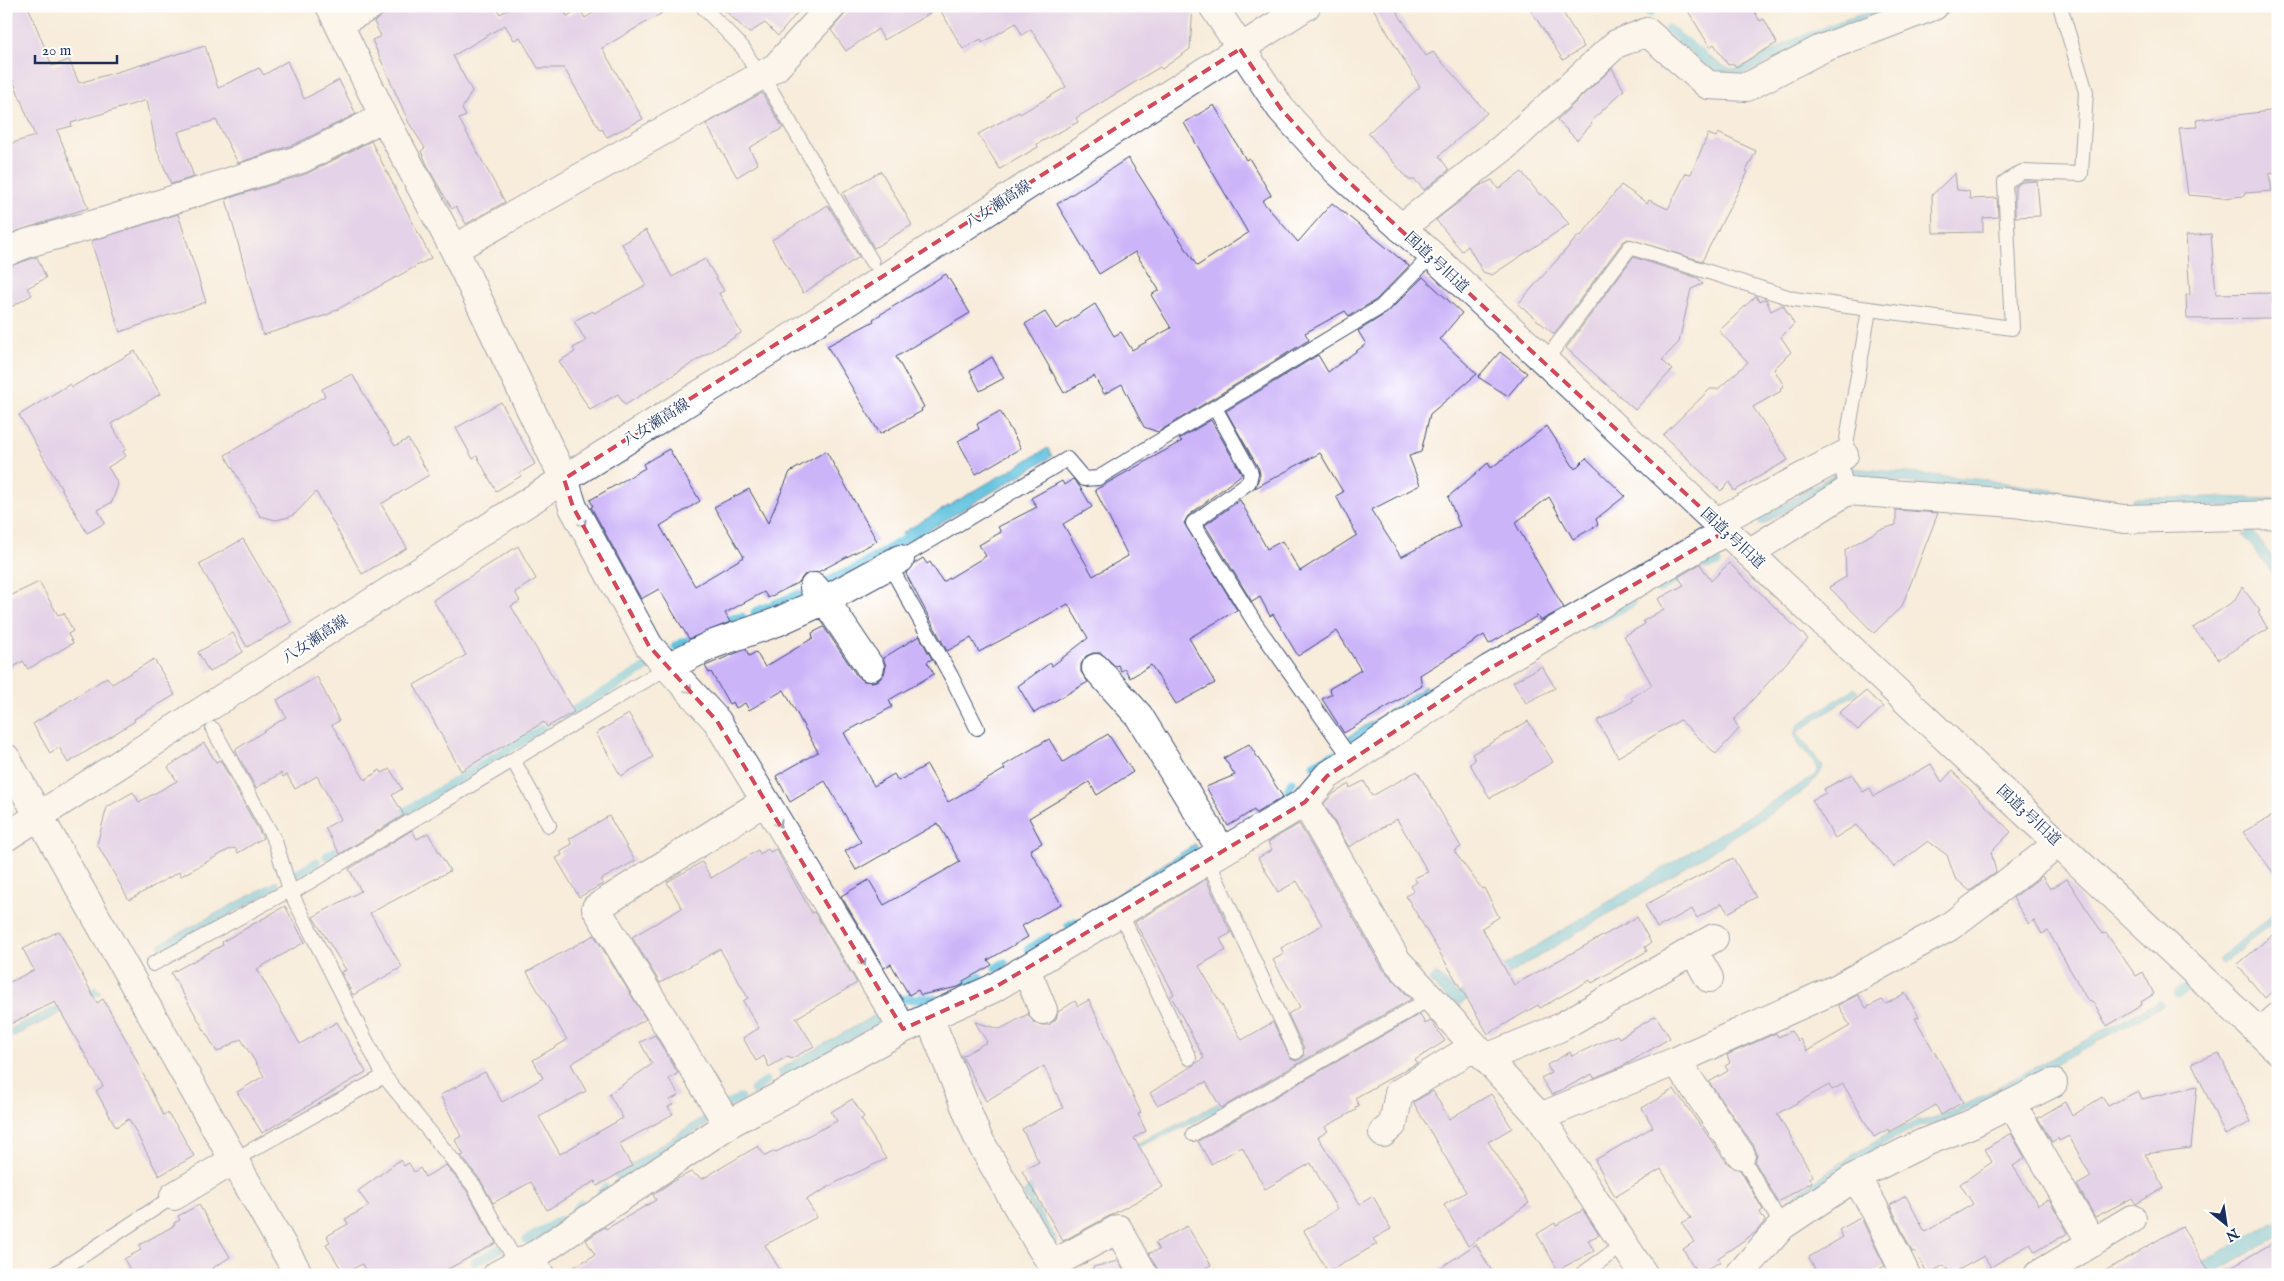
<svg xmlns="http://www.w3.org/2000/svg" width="2284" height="1281" font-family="'IM FELL English','Noto Serif JP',serif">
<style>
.water{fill:#60c2de;stroke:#3e789e}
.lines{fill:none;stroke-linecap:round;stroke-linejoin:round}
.stream{stroke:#60c2de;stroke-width:9}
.building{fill:#ccb4f8}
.service-casing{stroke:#3c4b71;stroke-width:16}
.minor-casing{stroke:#3c4b71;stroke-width:30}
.tertiary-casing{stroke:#3c4b71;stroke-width:30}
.primary-casing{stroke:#3c4b71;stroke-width:30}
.service{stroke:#fff;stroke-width:14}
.minor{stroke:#fff;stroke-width:28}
.tertiary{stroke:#fff;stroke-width:28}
.primary{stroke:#fff;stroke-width:28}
.oneway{stroke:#8d97ae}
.marked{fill:none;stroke:#d1495b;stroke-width:4;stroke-dasharray:10 6;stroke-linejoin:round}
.labels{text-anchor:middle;stroke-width:4;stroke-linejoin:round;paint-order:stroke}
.street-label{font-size:15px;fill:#1b2f5e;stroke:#fff}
</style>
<rect width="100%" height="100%" fill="#fff"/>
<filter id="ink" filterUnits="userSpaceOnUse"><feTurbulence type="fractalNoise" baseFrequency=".02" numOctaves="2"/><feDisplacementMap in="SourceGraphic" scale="10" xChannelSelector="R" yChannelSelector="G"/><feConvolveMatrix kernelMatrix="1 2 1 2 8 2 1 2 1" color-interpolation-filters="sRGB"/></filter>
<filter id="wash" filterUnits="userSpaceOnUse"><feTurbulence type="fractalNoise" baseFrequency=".0096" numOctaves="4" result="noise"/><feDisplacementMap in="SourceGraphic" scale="20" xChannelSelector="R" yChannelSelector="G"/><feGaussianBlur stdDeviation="1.12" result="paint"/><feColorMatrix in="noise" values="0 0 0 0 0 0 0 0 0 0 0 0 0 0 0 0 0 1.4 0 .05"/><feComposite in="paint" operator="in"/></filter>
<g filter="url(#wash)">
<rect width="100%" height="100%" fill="#f8ecdb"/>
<path class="water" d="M1887 6H1896L1829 33 1825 26Z
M1799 36 1804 43C1789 51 1747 77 1732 77 1717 76 1703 62 1691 54L1698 49 1723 66 1734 70 1751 63Z
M1048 448 1052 456 907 543 902 533Z
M1851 468 1987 480 2109 499 2108 503 1852 477 1841 478 1760 526 1757 520 1838 472Z
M2215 497 2278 499V507L2132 506 2133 498Z
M2251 529 2278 565V580L2243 535Z
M1425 686 1429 693 1352 746 1347 738Z
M1855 688 1858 692 1799 731 1798 734 1823 767C1818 789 1752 824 1731 837L1724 844 1460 1004 1450 1001 1429 981 1436 973 1458 994 1817 774 1818 768C1810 753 1784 740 1800 723Z
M1195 844 1199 850 1095 914 1091 911Z
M277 881 280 887 161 952 159 946 168 939Z
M2278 909V917L2222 965 2218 960Z
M96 987 101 993 6 1040V1031Z
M1408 999 1218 1111 1167 1135 1037 1189 1032 1194 1033 1201 1058 1241 1052 1245 1023 1193 1031 1184C1077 1166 1124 1151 1168 1129 1250 1089 1327 1039 1408 999Z
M2161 1000 2164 1005 2028 1080 1953 1117 1937 1123 1919 1126 1885 1143 1792 1205 1788 1200 1854 1154 1893 1131 1917 1121 1933 1119 1968 1103Z
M882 1011 887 1019 782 1079 777 1071Z
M711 1112 714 1120 620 1182 614 1176Z
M2278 1220V1236L2209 1275H2181Z"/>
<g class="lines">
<path class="stream" d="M1645 6 1650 13
M1668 29 1703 56
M1792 44 1838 26
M1706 565 1717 563
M830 580 859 567 915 533
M1659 589 1676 580
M755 612 800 594
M728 620 742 617
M1591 625 1632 603
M676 646 703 633
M564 716 647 667
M1314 765 1333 755
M1286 796 1292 782
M393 819 542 729
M327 856 346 845
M292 877 317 862
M1069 926 1076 922
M1029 949 1049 937
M996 968 1004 963
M967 984 980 977
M2178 993 2185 989
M902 999H934
M754 1090 766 1081
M729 1104 740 1098
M601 1193 605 1188
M575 1210 581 1204
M527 1240 561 1220
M475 1262 501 1248
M454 1275 462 1270"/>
</g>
<g id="blocks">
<path class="building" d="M6 6H28L52 66 69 60 79 83 205 46 218 88 259 68 264 75 287 61 304 99 339 80 356 114 295 144 238 163 216 120 178 132 194 177 171 184 156 147 147 100 71 123 72 126 57 130 88 208 6 235V145L35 136 13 80 6 83Z
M495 6 500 14 514 6H561L567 16 580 9 585 18 605 6H674L602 48 643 119 607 137 602 129 600 130 564 68H538L520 37 514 40 505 25 453 56 472 91 462 109 466 116 459 119 505 202 466 224 456 206 452 209 430 171 421 151 425 148 409 123 372 40 381 36 374 22 383 14 387 6Z
M720 6H803L778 36 765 23 749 33Z
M855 6H1193L1190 49 1162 69 1160 67 1076 118 1078 122 1037 144 1038 147 1000 169 978 134 1019 112 1020 114 1066 87 1031 29 1022 35 1016 23 982 43 981 39 963 49 939 8 884 40 878 29 846 51 831 30 845 14Z
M1377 6H1393L1426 56 1433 52 1487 113 1439 156 1449 170 1424 190 1415 180H1409L1368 133 1420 87 1373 8Z
M1528 6H1559L1584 47 1563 60Z
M1685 6H1751L1760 21 1764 19 1777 43 1736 67 1734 64 1728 65 1714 44 1710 47Z
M1612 68 1624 90 1590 122 1592 124 1577 140 1557 120Z
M762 93 783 128 749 148 758 164 737 177 706 124Z
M1214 105 1246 160 1249 158 1271 195 1262 201 1298 242 1332 203 1409 266 1376 300 1349 316 1345 311 1305 333 1309 340 1158 432 1144 427 1122 384 1104 394 1094 376 1064 393 1025 324 1045 312 1056 329 1095 304 1114 336 1121 332 1132 350 1171 328 1151 295 1159 290 1135 252 1099 274 1057 204 1128 158 1197 266 1248 233 1184 123Z
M2278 110V173L2269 174 2272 191 2245 193 2244 196 2223 198 2188 195 2179 128 2197 127 2196 120Z
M1718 133 1756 151 1746 171 1748 172 1702 261 1628 239 1623 242 1554 334 1518 304 1579 235 1581 236 1621 185 1647 203 1649 200 1668 209 1686 173 1691 174 1708 134 1716 137Z
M371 141 431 258 327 315 263 335 226 199 306 174Z
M881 171 912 225 874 248 843 193Z
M1522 172 1539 194 1543 195 1569 224 1492 275 1483 272 1468 246 1462 251 1436 220 1479 186 1492 180 1498 189Z
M1955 173 1957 190 1969 191 1970 199 1997 198 1998 217 1983 218V232L1933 233 1932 195Z
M2037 181 2040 216 2015 217V187L2022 182Z
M828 205 859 257 803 293 772 240Z
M178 214 206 302 120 332 91 241Z
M646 230 672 277 705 259 724 291 719 293 741 333 625 405 618 394 590 410 559 361 575 352 573 348 586 341 574 321 593 311 594 313 646 285 622 244Z
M2211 234 2216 294 2272 293 2273 318 2187 319 2186 295H2190L2186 236Z
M37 257 46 278 27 288 32 295 6 310V267Z
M1633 257 1698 278 1703 284 1691 289 1679 342 1662 360 1672 370 1635 410 1566 348Z
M946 274 970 313 896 357 924 407 921 409 922 411 880 434 827 346 874 321 873 319Z
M1423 277 1462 313 1440 339 1477 374 1430 414 1421 452 1409 456 1420 485 1371 510 1401 557 1460 526 1448 497 1488 463 1491 468 1547 426 1575 469 1586 458 1625 496 1596 519 1598 525 1573 539 1549 497 1515 523 1564 608 1540 621 1537 616 1489 644 1484 635 1420 675 1422 686 1344 733 1322 699 1332 694 1329 689 1361 670 1337 631 1298 656 1273 614 1270 616 1260 597 1252 602 1205 525 1240 500 1267 549 1282 541 1300 571 1357 535 1336 496 1343 492 1320 453 1255 488 1260 475 1259 469 1226 411 1318 355 1328 372 1366 344 1358 331 1387 313Z
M1756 296 1759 301 1766 299 1771 311 1783 305 1794 324 1781 337 1791 352 1774 369 1784 386 1780 388 1781 391 1753 407 1788 460 1734 491 1730 482 1721 491 1663 435 1710 389H1718L1748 362 1719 331Z
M135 351 160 394 111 424 126 449 123 451 126 456 108 467 118 484 112 502 98 510 105 523 87 533 19 415 70 384 72 387Z
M1500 352 1527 373 1508 396 1478 377Z
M992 357 1004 378 980 391 970 371Z
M352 374 395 446 408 439 429 475 381 504 407 548 362 574 316 492 295 514 289 517 276 520 260 516 225 455 325 396 322 389Z
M501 402 535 464 520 473 521 476 496 491 477 456 473 459 456 428Z
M1000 411 1021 448 976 474 958 441 979 429 977 424Z
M1211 420 1242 474 1188 516 1184 523 1237 610 1189 638 1215 683 1176 704 1151 665 1130 678 1125 669 1121 671 1118 665 1115 666 1101 653H1093L1086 656 1081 664V672L1088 682 1034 713 1018 686 1050 663 1052 666 1088 638 1068 604 979 652 971 638 947 651 906 574 915 563 923 558 927 564 930 562 943 582 986 556 979 545 1001 532 998 527 1037 507 1031 498 1062 481 1064 485 1073 479 1080 487 1092 507 1063 524 1093 576 1128 556 1095 490 1182 441 1179 439Z
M669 449 700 501 660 526 695 586 744 557 714 507 749 489 768 523 790 472 826 451 877 541 818 572 804 575 799 582 768 598 764 592 725 613 730 622 689 639 659 589 641 599 591 507 593 506 590 500 645 468 643 464Z
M1896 510 1938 513 1902 606 1874 633 1829 587 1846 577 1845 550 1879 530 1896 525Z
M243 539 291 622 247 647 199 564Z
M518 546 536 579 515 592 520 601 511 606 574 712 547 727 544 722 461 771 414 685 466 655 433 600Z
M1729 563 1808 639 1734 720 1739 729 1716 754 1680 720 1618 757 1597 721 1633 701 1631 698 1652 685 1624 636 1645 624 1643 621 1664 609 1658 599 1684 585 1678 577 1700 564 1711 581Z
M39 582 58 615 64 613 73 631 68 634 73 643 28 669 23 661 6 672V598Z
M2242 587 2260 611 2258 612 2268 629 2219 659 2193 628 2234 601Z
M824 627 857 676 864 681 872 682 879 680 884 674 886 666 883 658 919 636 932 659 927 662 934 674 889 700 892 707 844 733 874 786 894 774 898 781 927 765 948 802 1005 769 1003 766 1049 739 1063 762 1108 734 1133 772 1097 795 1089 782 1029 818 1042 843 1030 850 1061 904 1022 926 1028 937 988 960 992 965 963 981 964 984 958 987 921 995 918 990 909 995 891 964 884 968 841 896 869 880 884 905 960 862 938 823 856 870 845 851 861 842 825 781 790 802 776 776 818 752 784 690 749 710 745 703 736 708 733 702 729 704 711 672 709 673 705 666 746 649 749 656 756 652 765 667 813 638 812 633Z
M233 633 243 652 209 672 198 652Z
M154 659 175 695 134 719 135 721 68 763 59 747 50 753 33 724 107 677 112 684Z
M1542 666 1555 688 1526 703 1513 682Z
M317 677 339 721 332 725 365 780 380 770 382 773 390 769 402 789 392 795 404 815 340 854 325 828 341 819 317 776 295 789 287 775 283 777 281 773 256 788 235 750 286 717 277 700Z
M1866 691 1883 707 1858 730 1839 713Z
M629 714 653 757 621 776 596 733Z
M1528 721 1553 762 1490 798 1470 764 1475 760 1472 754Z
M204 743 216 762 220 760 263 838 238 853 235 848 230 849 181 876 179 872 129 900 97 844 107 807 133 792 139 802 177 781 168 767Z
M1249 744 1283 797 1256 813 1254 810 1228 826 1206 787 1235 775 1224 758Z
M1931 764 1942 782 1952 771 2011 832 1991 852 1996 872 1970 891 1955 878 1947 855 1928 841 1894 867 1856 825 1835 838 1812 800 1826 793 1824 789 1852 774 1863 792 1870 788 1874 796Z
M1417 771 1461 847 1454 851 1482 889 1484 888 1499 917 1482 928 1514 985 1637 917 1651 943 1645 947 1647 951 1592 983 1590 980 1540 1008 1538 1005 1488 1034 1406 896 1414 891 1411 886 1417 882 1414 878 1428 872 1397 819 1349 847 1324 804 1333 794 1349 784 1350 788 1364 781 1372 796Z
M2278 813V879L2243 832Z
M609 816 635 861 600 880 603 884 579 897 556 858 562 855 560 851 572 844 569 839Z
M1299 824 1383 969 1411 999 1221 1108 1206 1082 1157 1105 1150 1093 1204 1058 1171 996 1174 994 1135 922 1206 879 1231 933 1220 939 1226 950 1199 966 1242 1040 1273 1022 1291 1059 1296 1061 1303 1057 1304 1048 1288 1014 1300 1007 1273 960 1284 954 1281 948 1322 925 1297 881 1278 892 1258 858 1272 850 1268 842Z
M412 830 417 839 428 833 450 871 370 913 402 967 353 995 341 972 346 970 313 917 361 891 349 869Z
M768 849 770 852 776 849 812 913 814 912 857 983 796 1018 814 1046 791 1059 788 1056 769 1067 764 1056 756 1061 743 1038 759 1028 743 1001 748 998 720 949 660 983 632 937 682 908 667 882 702 862 711 878 758 850 760 854Z
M1733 858 1756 897 1728 913 1722 903 1697 918 1692 909 1657 928 1645 905Z
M2042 876 2050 889 2067 879 2103 934 2106 933 2136 976 2143 972 2154 994 2141 1002 2142 1005 2107 1026 2094 1003 2088 1001 2048 931 2042 934 2034 920 2029 924 2013 898Z
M285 906 305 942 257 969 300 1044 337 1022 366 1072 262 1133 237 1092 264 1076 241 1039 217 1052 171 973 223 945 222 942Z
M2278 930V986L2265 998 2237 965Z
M59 931 97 1003 103 999 130 1047 163 1115 167 1113 177 1126 194 1156 159 1176 129 1119 116 1127 96 1091 103 1086 55 1002 6 1026V984L34 970 23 949Z
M594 935 646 1019 571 1064 586 1091 539 1117 560 1154 623 1118 609 1094 652 1064 640 1042 655 1035 678 1073 669 1079 679 1095 670 1100 673 1104 668 1107 673 1114 619 1144 632 1166 597 1186 595 1181 547 1210 531 1182 493 1203 481 1181 461 1156 464 1155 455 1140 461 1136 440 1095 485 1072 502 1102 543 1078 533 1060 567 1040 527 972Z
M1905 993 1919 1017 1915 1018 1963 1102 1941 1115 1936 1105 1889 1132 1888 1129 1874 1137 1843 1084 1832 1090 1829 1085 1777 1114 1813 1176 1809 1178 1812 1182 1778 1202 1755 1162 1757 1154 1754 1146 1709 1082 1728 1071 1725 1066 1730 1063 1727 1055 1776 1033 1778 1037 1791 1031 1798 1041 1800 1039 1807 1051 1850 1026 1838 1005 1858 995 1866 1008 1882 1000 1886 1004Z
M1089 1000 1141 1113 1138 1114 1146 1131 1134 1138 1163 1187 1063 1241 1022 1171 1039 1162 1022 1129 1063 1108 1044 1066 986 1101 962 1056 987 1042 975 1022 1000 1029 1028 1014 1034 1023 1040 1025H1049L1056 1019 1058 1012 1075 1001 1078 1006Z
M1420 1014 1425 1024 1431 1021 1445 1041 1415 1060 1417 1063 1355 1098 1359 1106 1355 1107 1356 1110 1325 1127 1328 1131 1318 1137 1360 1204 1373 1196 1391 1229 1373 1239 1377 1244 1328 1272 1304 1231 1337 1209 1311 1163 1265 1189 1242 1147 1211 1164 1198 1141Z
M1656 1016 1670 1038 1625 1065 1594 1078 1592 1074 1552 1095 1541 1078 1551 1073 1547 1065 1570 1052 1572 1056 1617 1035 1619 1038Z
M2219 1053 2251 1122 2225 1135 2192 1063Z
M2197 1086 2191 1148 2145 1154 2164 1188 2136 1204 2132 1198 2095 1217 2077 1185 2091 1177 2069 1136 2059 1141 2058 1138 2052 1142 2038 1118 2065 1102 2072 1116 2102 1097 2108 1106 2138 1091 2142 1099Z
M1674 1089 1728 1164 1740 1170 1763 1210 1760 1212 1765 1221 1756 1232 1718 1258 1720 1262 1698 1274 1683 1249 1694 1242 1682 1223 1691 1218 1661 1169 1615 1197 1595 1160 1653 1127 1642 1108Z
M1433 1091 1449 1119 1491 1094 1512 1128 1488 1142 1529 1203 1468 1246 1444 1205 1466 1192 1413 1102Z
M852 1099 864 1117 861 1119 886 1159 839 1181 806 1200 817 1217 765 1245 783 1275H560L595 1255 586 1240 605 1227 606 1229 656 1200 653 1195 670 1183 691 1172 702 1179 758 1146 765 1156 775 1151 776 1152 837 1121 831 1112Z
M2011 1133 2025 1158 2013 1166 2038 1205 2047 1200 2050 1201 2068 1233 2035 1252 2030 1244 1991 1267 1984 1256 1951 1274 1944 1265 1928 1274 1915 1251 1912 1252 1890 1205 1906 1196 1925 1232 1973 1204 1960 1184 1992 1162 1985 1149Z
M400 1160 404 1166 409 1163 414 1172 420 1168 425 1177 446 1165 467 1191 496 1243 437 1275H368L362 1264 344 1274 326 1244 330 1242 327 1236 348 1224 345 1219 369 1206 358 1191Z
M199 1205 230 1257 213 1268 217 1275H133L124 1259 141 1250 139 1245 175 1225 174 1223 180 1220 178 1216Z
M1583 1210 1599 1235 1588 1240 1594 1251 1558 1270 1537 1234 1555 1223 1556 1225Z
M1860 1218 1862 1220 1885 1266 1868 1275H1818L1809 1257 1843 1237 1839 1230Z
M1187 1226 1211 1265 1205 1268 1208 1275H1160L1149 1253 1159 1250 1155 1243Z
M2182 1226 2210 1275H2098Z
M2278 1240V1275H2217Z
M1476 1244 1494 1275H1430Z
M1118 1261 1126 1275H1094L1093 1267Z"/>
</g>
</g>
<g filter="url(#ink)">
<use href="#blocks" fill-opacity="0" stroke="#3c4b71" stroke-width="1"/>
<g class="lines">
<g class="service-casing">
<path id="service" d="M702 6 743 48 759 76
M762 75 872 262
M1545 361 1630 247 1794 299 2012 328 2005 182 2022 172 2081 174 2086 92 2060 6
M1215 408 1251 473 1249 482 1193 523 1255 623 1352 760
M1847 491 1842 469 1869 310
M900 559 1067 459 1084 479 1098 478 1381 307 1432 255
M890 566 951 676 977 728
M213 729 275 841 291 893 384 1076 474 1186 517 1264
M513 760 549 825
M1208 861 1296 1052
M1120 912 1189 1058
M153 964 284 893H291L668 667
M1193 1134 1431 998
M1741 1155 1782 1226
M234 1160 384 1076
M537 1254 548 1275
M53 1275 174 1196
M1581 1275 1624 1244"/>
</g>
<g class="minor-casing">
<path id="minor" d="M330 6 384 117 454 249 564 479 573 507 649 646 717 721 903 1029
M339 23 370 6
M1401 228 1504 147 1616 44 1647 32 1708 85 1747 87 1821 49 1934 6
M454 249 776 67 832 6
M6 252 28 243 106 221 301 159 384 117
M1717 522 1844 455
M1749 553 1847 491 2014 503 2124 519 2278 515
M814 587 825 600 870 667
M668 667 711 645 777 622 825 600 900 559
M1096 668 1139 716 1222 851
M1305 802 1397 961 1540 1117 1644 1275
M1693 950 1709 978
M1026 969 1043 1010
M929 1017 978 1138 1040 1246 1059 1275
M2260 1033 2278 1017
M1486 1058 1559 1028 1714 938
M1676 1061 1741 1155
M2012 1104 2092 1243
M1540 1117 1676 1061 1838 988 1949 927 2045 854
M728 1125 596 908 765 801
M1383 1133 1393 1124 1399 1093 1475 1046
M1855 1177 1873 1206 1906 1275
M174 1196 234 1160
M1053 1264 1118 1229 1144 1275
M497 1275 537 1254 732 1122 903 1029 992 989 1305 802 1327 776 1489 669 1726 531
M1739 1275 1782 1226 1855 1177 1923 1143 1971 1124 2053 1083
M2038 1275 2132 1219"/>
</g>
<g class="tertiary-casing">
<path id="tertiary" d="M1213 6 1281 109 1337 171 1432 255 2278 1050
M6 758 299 1275"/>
</g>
<g class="primary-casing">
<path id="primary" d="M6 837 564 479 816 322 1306 6"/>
</g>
<use href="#service" class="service"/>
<use href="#minor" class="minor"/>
<use href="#tertiary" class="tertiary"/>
<use href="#primary" class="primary"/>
</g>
<defs><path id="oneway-chevron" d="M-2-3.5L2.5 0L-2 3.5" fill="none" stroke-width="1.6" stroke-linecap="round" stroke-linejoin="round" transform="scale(1.25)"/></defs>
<g class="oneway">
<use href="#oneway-chevron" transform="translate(583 524) rotate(61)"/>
<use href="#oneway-chevron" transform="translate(689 690) rotate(48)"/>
<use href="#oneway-chevron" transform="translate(779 824) rotate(59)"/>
<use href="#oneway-chevron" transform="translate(863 963) rotate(59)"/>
</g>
</g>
<path d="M0 0H2284V1281H0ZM1240 49 1281 109 1337 171 1726 531 1489 669 1327 776 1305 802 992 989 903 1029 717 721 649 646 573 507 564 479Z" fill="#f8ecdb" fill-opacity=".55" fill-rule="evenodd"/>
<path class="marked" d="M1240 49 1281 109 1337 171 1726 531 1489 669 1327 776 1305 802 992 989 903 1029 717 721 649 646 573 507 564 479Z"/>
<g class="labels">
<g class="street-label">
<text transform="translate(998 204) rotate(-33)" y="5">八女瀬高線</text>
<text transform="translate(1437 262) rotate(43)" y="5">国道3号旧道</text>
<text transform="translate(656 422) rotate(-32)" y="5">八女瀬高線</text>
<text transform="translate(1733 538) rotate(43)" y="5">国道3号旧道</text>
<text transform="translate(315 639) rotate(-33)" y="5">八女瀬高線</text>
<text transform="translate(2029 815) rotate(43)" y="5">国道3号旧道</text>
</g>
</g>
<rect width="2284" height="1281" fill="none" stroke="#fff" stroke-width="25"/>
<g transform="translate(2226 1224) rotate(150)" stroke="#ffffff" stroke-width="4" paint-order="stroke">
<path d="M0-4L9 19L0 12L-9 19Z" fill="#1b2f5e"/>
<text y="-8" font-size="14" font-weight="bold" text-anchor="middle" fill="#1b2f5e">N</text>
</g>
<path d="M35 55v8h82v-8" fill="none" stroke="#1b2f5e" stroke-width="2.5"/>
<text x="42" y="55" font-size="15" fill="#1b2f5e" stroke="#ffffff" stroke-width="4" paint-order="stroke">20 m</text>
</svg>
